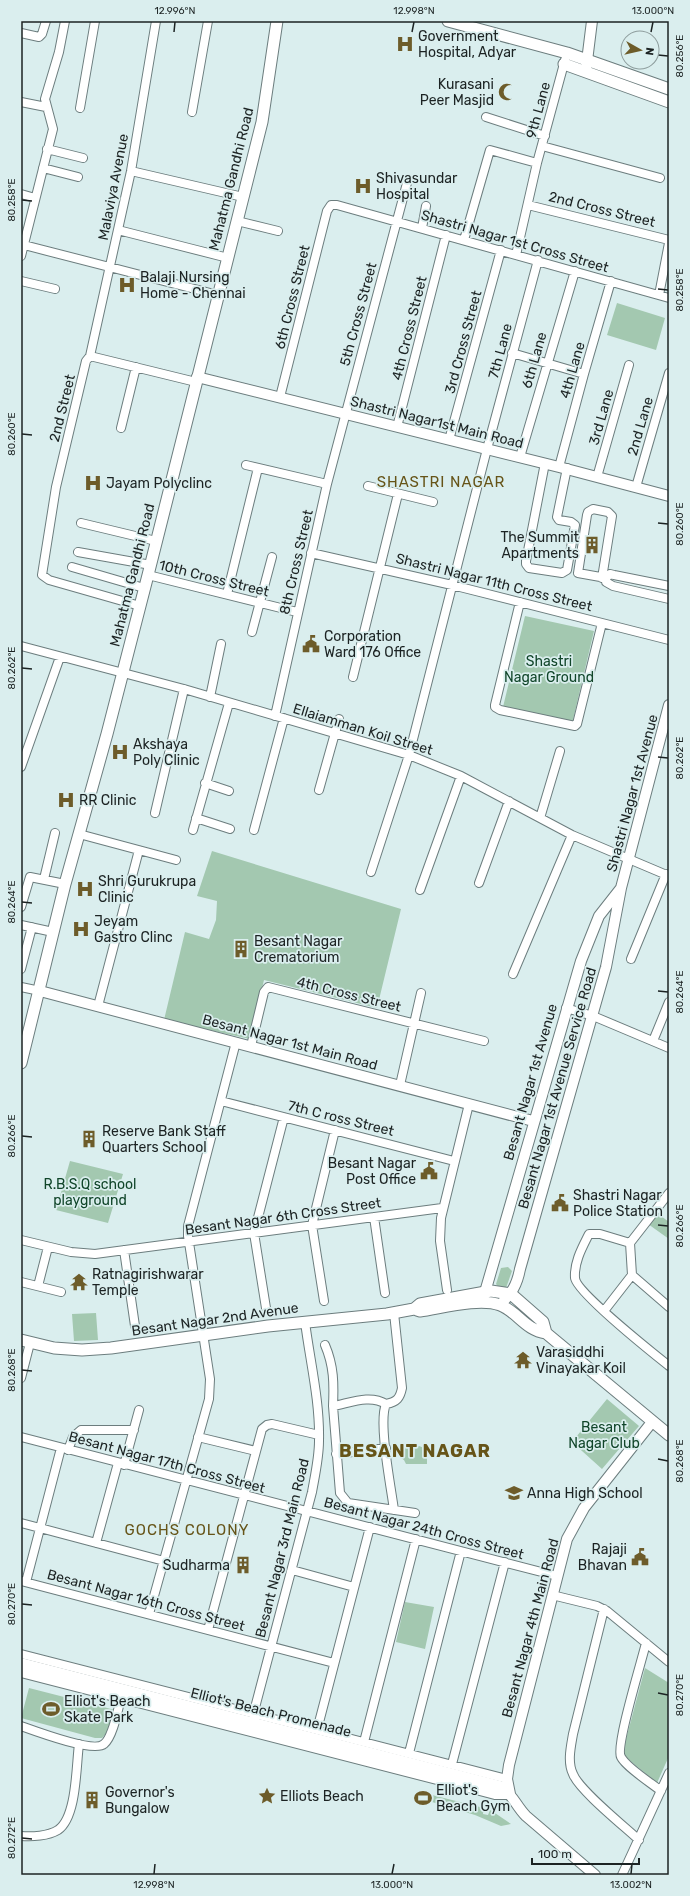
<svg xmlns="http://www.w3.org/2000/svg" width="690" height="1896" font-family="Rubik,sans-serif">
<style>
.green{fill:#a3c8b0}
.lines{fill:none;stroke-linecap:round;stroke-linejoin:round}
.minor-casing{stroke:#6c7d7e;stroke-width:10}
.tertiary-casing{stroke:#6c7d7e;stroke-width:12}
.secondary-casing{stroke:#6c7d7e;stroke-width:13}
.minor{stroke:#fff;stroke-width:8}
.tertiary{stroke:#fff;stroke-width:10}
.secondary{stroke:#fff;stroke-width:11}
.ticks{fill:none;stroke:#1c2323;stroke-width:1.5}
.labels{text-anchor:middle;stroke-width:3.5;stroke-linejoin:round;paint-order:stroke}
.poi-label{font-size:14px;fill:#1c2323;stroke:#daeeee;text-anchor:start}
.street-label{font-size:14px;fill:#1c2323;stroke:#daeeee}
.park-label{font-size:14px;fill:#104529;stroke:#daeeee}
.neighbourhood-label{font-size:15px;letter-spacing:1px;fill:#665418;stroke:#daeeee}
.district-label{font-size:18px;font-weight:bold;letter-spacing:1px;fill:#665418;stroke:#daeeee}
.neatline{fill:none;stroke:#1c2323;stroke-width:1.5}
.ticks-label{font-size:10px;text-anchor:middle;fill:#1c2323}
</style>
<rect width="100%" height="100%" fill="#daeeee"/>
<path class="green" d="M617 303 665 318 656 350 607 335Z
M525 616 594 631 572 724 503 707Z
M212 851 401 909 377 1008 264 980 250 1039 164 1020 185 932 209 939 216 920 217 901 197 896Z
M70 1161 123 1174 108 1223 56 1210Z
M657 1213 669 1222V1239L648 1224Z
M508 1267 512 1271 506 1288 500 1289 496 1284 501 1268Z
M96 1313 98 1340 74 1341 72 1314Z
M607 1399 639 1426 602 1469 572 1442Z
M419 1446 427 1449V1464H406L404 1460 397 1455 401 1448Z
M405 1602 434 1607 425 1649 396 1642Z
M645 1668 669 1683V1756L657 1783 622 1754Z
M29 1688 115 1710 110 1726 106 1734 102 1738H95L21 1718Z
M428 1794 484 1808 483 1814 488 1815 490 1810 492 1811 511 1824 501 1826 475 1815 432 1802Z"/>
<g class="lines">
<g class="minor-casing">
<path id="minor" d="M21 33 39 37 42 34 46 21
M21 102 46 107
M80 108 95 21
M192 112 208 21
M486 117 545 136
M542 146 660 178
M47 149 83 158
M43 168 78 177
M131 171 243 197
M21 194 35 198
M528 205 669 240
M237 221 278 231
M422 228 426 206
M118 230 228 258
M464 240 490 150 537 163
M24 245 218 295
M516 255 537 163 565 60
M21 256 53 129 45 99 59 52 65 21
M21 281 55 289
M659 295 669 243
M512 353 584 374
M90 356 131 171 156 21
M280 397 327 211 331 205H337L669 298
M397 427 446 235
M121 428 136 367
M449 440 501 250
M520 457 575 271
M545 463 526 561V564L529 568 562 573 567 570 575 525 571 522 559 520 557 517 567 468
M246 465 327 484
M559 467 584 374 611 281
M597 477 629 365
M368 486 433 502
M636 487 669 373
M81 523 156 541
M78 552 151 565
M311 553 452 585 669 640
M72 567 144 588
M148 575 297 612
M602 578 612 516 608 512 593 509 588 512 587 515 578 573 606 578
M606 578V582L613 586 669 599
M606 578 610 574 614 575 669 586
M227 594 258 468
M520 602 495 705V707L500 710 575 726 577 724 602 623
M140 606 49 580 42 575 56 487 86 361 90 356 94 357 196 382
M252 632 272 557
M21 646 184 689 409 755 461 776 572 835 669 876
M353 677 398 494
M210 697 221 644
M275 716 327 484 407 183
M21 767 60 657
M205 783 229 791
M319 790 339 719
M155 813 184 689
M196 818 230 829
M540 818 560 751
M193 830 229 703
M254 830 284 718
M79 834 176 860
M371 872 409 755 487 449 538 260
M44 879 55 833
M479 883 509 801
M420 890 461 776
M21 907 30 877 65 884
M21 925 53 932
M631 959 666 874
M21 969 32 927
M513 974 572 835
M21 987 40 991
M98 1006 139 850
M566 1008 593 1016 669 1048
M653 1041 669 1002
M251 1046 264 992 268 987 484 1041
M400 1085 421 993
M221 1101 454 1161
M669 1193 630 1243 632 1275 669 1307
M374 1217 385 1293
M21 1240 71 1252 95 1254 442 1208
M630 1243 600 1234H589C582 1248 574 1262 575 1278 576 1292 654 1354 669 1366
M124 1250 135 1326
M21 1282 61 1292
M38 1286 48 1247
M447 1290 440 1241 441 1218 469 1104
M324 1301 312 1225 335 1130
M266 1308 254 1233 284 1117
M604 1311 632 1275
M325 1345C334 1366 334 1384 333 1406 350 1403 370 1394 386 1404 397 1402 400 1398 402 1388L394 1313
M21 1378 30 1343
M386 1404C378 1422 391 1487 394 1510
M333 1406 340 1493 348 1503 415 1513
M21 1437 557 1576
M198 1437 256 1451
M68 1450 73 1437 81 1430H134
M336 1454 386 1448
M124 1465 139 1410
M21 1523 164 1561
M96 1543 118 1463
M292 1570 354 1587
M21 1581 334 1663
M26 1582 61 1448
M552 1595 597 1606 607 1611 669 1662
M604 1609 573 1734C571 1746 567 1762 573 1774 579 1790 624 1826 639 1840
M149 1614 209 1399 210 1379 188 1236V1226L236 1042
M208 1630 262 1429 267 1425 272 1424 319 1435
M646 1643C642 1660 615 1747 621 1757 626 1767 651 1783 661 1791
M21 1654 507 1779
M252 1719 312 1492C315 1475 319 1458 319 1441 320 1401 310 1361 305 1322
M21 1726C35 1731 94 1753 104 1744 113 1737 118 1709 121 1698
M317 1730 370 1527
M364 1742 416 1539
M409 1753 461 1551
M452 1764 505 1562
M21 1836C32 1837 48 1836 58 1830 77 1817 76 1766 79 1744
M622 1875 669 1773"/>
</g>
<g class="tertiary-casing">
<path id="tertiary" d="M586 69 592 21
M197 377 559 467 669 496
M40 991 533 1121
M483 1299 581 961 599 916 621 888
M500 1305C512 1293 517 1285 520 1269L606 967 621 888 669 705
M21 1663 500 1786C512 1793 516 1806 526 1816L595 1875
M21 1672 476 1789 495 1794H510
M510 1794 507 1779 509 1765 567 1539 584 1508 652 1422"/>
</g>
<g class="secondary-casing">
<path id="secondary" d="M448 21 567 53 669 89
M564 64 669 102
M21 1063 65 884 107 734 148 575 262 122 277 21
M417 1310 420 1311C441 1308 480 1297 500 1305 518 1312 525 1330 546 1333L669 1435
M21 1340 54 1348 82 1350 111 1348 268 1326 387 1314 414 1309 420 1304 491 1291 511 1294 543 1322 546 1333"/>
</g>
<use href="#minor" class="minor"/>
<use href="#tertiary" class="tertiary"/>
<use href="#secondary" class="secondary"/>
</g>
<path class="ticks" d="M174 32 175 22M412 32 414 22M651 32 653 22M658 55 668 56M22 200 32 201M658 289 668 290M22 434 32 435M658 523 668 524M22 668 32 669M658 757 668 758M22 902 32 903M658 991 668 992M22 1136 32 1137M658 1225 668 1226M22 1370 32 1371M658 1459 668 1461M22 1604 32 1605M658 1693 668 1695M22 1838 32 1839M154 1874 155 1864M392 1874 394 1864M631 1874 632 1864"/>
<defs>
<g id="hospital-bare" transform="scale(1.38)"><path d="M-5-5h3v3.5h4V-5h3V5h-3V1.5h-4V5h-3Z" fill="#6d5c2a" stroke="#daeeee" stroke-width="2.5" paint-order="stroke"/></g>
<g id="mosque-bare" transform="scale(1.38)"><path d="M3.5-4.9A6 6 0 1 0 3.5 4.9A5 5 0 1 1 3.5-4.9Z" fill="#6d5c2a" stroke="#daeeee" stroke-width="2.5" paint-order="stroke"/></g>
<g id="building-bare" transform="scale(1.38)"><path d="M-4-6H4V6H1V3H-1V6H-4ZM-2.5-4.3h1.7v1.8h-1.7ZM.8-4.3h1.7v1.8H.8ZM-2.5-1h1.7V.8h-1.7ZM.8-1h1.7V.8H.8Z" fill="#6d5c2a" stroke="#daeeee" stroke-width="2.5" paint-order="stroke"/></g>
<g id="civic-bare" transform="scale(1.38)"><path d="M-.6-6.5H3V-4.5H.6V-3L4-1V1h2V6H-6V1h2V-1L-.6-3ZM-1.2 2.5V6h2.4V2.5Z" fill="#6d5c2a" stroke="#daeeee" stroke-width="2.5" paint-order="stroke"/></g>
<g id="temple-bare" transform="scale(1.38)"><path d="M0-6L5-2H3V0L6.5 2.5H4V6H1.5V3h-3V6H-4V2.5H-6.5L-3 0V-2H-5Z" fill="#6d5c2a" stroke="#daeeee" stroke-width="2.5" paint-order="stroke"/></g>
<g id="school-bare" transform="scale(1.38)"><path d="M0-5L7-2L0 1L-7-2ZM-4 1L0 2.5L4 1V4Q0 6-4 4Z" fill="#6d5c2a" stroke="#daeeee" stroke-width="2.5" paint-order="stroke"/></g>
<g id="stadium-bare" transform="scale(1.38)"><path d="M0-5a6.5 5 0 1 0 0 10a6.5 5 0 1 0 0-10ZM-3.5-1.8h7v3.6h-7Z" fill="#6d5c2a" stroke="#daeeee" stroke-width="2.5" paint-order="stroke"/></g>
<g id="sight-bare" transform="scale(1.38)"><path d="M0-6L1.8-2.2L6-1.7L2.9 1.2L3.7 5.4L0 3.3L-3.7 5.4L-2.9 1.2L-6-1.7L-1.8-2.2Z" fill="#6d5c2a" stroke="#daeeee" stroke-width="2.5" paint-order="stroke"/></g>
</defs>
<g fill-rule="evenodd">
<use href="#hospital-bare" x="405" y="44"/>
<use href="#mosque-bare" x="507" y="92"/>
<use href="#hospital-bare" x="363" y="186"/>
<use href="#hospital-bare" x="127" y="285"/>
<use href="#hospital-bare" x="93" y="483"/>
<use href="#building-bare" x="592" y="545"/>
<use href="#civic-bare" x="311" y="644"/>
<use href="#hospital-bare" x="120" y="752"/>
<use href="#hospital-bare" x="66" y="800"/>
<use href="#hospital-bare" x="85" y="889"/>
<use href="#hospital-bare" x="81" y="929"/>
<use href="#building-bare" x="241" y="949"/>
<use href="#building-bare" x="89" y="1139"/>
<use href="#civic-bare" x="429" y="1171"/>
<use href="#civic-bare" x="560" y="1203"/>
<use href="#temple-bare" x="79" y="1282"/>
<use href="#temple-bare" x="523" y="1360"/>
<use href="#school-bare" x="514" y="1493"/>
<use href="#civic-bare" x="640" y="1557"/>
<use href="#building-bare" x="243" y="1565"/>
<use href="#stadium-bare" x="51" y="1709"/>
<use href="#sight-bare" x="267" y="1796"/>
<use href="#stadium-bare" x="423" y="1798"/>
<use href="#building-bare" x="92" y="1800"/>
</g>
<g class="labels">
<g class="poi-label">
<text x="418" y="41">Government<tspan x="418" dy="16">Hospital, Adyar</tspan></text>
<text x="494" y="89" text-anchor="end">Kurasani<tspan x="494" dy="16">Peer Masjid</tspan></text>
<text x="376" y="183">Shivasundar<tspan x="376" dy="16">Hospital</tspan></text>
<text x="140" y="282">Balaji Nursing<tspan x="140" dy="16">Home - Chennai</tspan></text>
<text x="106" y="488">Jayam Polyclinc</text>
<text x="579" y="542" text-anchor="end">The Summit<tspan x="579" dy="16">Apartments</tspan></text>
<text x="324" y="641">Corporation<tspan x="324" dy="16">Ward 176 Office</tspan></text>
<text x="133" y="749">Akshaya<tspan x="133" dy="16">Poly Clinic</tspan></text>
<text x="79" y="805">RR Clinic</text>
<text x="98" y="886">Shri Gurukrupa<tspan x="98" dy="16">Clinic</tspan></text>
<text x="94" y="926">Jeyam<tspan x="94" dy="16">Gastro Clinc</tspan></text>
<text x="254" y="946">Besant Nagar<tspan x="254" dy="16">Crematorium</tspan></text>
<text x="102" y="1136">Reserve Bank Staff<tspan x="102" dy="16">Quarters School</tspan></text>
<text x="416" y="1168" text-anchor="end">Besant Nagar<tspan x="416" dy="16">Post Office</tspan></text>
<text x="573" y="1200">Shastri Nagar<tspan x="573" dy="16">Police Station</tspan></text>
<text x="92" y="1279">Ratnagirishwarar<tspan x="92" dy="16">Temple</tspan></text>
<text x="536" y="1357">Varasiddhi<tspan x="536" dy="16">Vinayakar Koil</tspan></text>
<text x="527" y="1498">Anna High School</text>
<text x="627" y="1554" text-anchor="end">Rajaji<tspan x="627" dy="16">Bhavan</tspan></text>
<text x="230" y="1570" text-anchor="end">Sudharma</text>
<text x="64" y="1706">Elliot's Beach<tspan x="64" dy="16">Skate Park</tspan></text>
<text x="436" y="1795">Elliot's<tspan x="436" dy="16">Beach Gym</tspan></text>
<text x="105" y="1797">Governor's<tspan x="105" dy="16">Bungalow</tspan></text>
<text x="280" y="1801">Elliots Beach</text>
</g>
<g class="street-label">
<text transform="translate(538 110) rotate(-75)" y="5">9th Lane</text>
<text transform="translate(231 179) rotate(-76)" y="5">Mahatma Gandhi Road</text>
<text transform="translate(113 187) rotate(-79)" y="5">Malaviya Avenue</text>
<text transform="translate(602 209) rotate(14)" y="5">2nd Cross Street</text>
<text transform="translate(515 241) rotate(16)" y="5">Shastri Nagar 1st Cross Street</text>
<text transform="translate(292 297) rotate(-76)" y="5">6th Cross Street</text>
<text transform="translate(358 314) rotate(-75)" y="5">5th Cross Street</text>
<text transform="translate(409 328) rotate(-76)" y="5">4th Cross Street</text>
<text transform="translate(463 342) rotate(-75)" y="5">3rd Cross Street</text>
<text transform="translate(500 351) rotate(-75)" y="5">7th Lane</text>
<text transform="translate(534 360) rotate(-74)" y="5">6th Lane</text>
<text transform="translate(572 370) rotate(-74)" y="5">4th Lane</text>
<text transform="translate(62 408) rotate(-76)" y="5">2nd Street</text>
<text transform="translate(601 417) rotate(-74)" y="5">3rd Lane</text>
<text transform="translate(437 422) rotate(14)" y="5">Shastri Nagar1st Main Road</text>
<text transform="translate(640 426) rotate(-74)" y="5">2nd Lane</text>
<text transform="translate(296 562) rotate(-77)" y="5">8th Cross Street</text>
<text transform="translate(132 575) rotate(-76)" y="5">Mahatma Gandhi Road</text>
<text transform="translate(214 578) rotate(14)" y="5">10th Cross Street</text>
<text transform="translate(494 582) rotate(14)" y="5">Shastri Nagar 11th Cross Street</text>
<text transform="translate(363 729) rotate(17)" y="5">Ellaiamman Koil Street</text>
<text transform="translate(632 793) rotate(-75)" y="5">Shastri Nagar 1st Avenue</text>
<text transform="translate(349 994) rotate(14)" y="5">4th Cross Street</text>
<text transform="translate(290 1042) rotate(15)" y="5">Besant Nagar 1st Main Road</text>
<text transform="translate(530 1082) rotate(-74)" y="5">Besant Nagar 1st Avenue</text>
<text transform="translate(557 1088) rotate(-74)" y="5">Besant Nagar 1st Avenue Service Road</text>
<text transform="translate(341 1118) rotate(14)" y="5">7th C ross Street</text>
<text transform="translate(283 1216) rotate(-8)" y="5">Besant Nagar 6th Cross Street</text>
<text transform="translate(215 1319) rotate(-8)" y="5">Besant Nagar 2nd Avenue</text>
<text transform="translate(167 1462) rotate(15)" y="5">Besant Nagar 17th Cross Street</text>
<text transform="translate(424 1528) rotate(15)" y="5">Besant Nagar 24th Cross Street</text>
<text transform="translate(282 1548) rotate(-76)" y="5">Besant Nagar 3rd Main Road</text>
<text transform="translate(146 1600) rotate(15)" y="5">Besant Nagar 16th Cross Street</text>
<text transform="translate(530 1628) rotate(-75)" y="5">Besant Nagar 4th Main Road</text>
<text transform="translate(271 1712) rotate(14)" y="5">Elliot's Beach Promenade</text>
</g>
<g class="park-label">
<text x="549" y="666">Shastri<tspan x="549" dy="16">Nagar Ground</tspan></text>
<text x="90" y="1189">R.B.S.Q school<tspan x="90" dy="16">playground</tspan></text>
<text x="604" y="1432">Besant<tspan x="604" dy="16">Nagar Club</tspan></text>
</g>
<g class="neighbourhood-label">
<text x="441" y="487">SHASTRI NAGAR</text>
<text x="187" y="1535">GOCHS COLONY</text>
</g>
<g class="district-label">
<text x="415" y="1457">BESANT NAGAR</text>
</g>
</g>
<rect width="690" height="1896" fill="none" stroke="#daeeee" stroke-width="44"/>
<g transform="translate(640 50) rotate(98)"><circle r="19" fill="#daeeee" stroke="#8e9d9d"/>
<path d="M0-3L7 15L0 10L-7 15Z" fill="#6d5c2a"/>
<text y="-6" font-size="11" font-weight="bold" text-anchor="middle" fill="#1c2323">N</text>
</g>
<path d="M532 1858v6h107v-6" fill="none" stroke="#1c2323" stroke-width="2"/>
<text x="538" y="1858" font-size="12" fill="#1c2323" stroke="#daeeee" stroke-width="3" paint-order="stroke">100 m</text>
<rect x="22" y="22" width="646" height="1852" class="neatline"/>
<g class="ticks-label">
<text x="175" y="14">12.996°N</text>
<text x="414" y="14">12.998°N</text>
<text x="653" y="14">13.000°N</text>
<text transform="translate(679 56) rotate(-90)" y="4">80.256°E</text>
<text transform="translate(11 200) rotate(-90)" y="4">80.258°E</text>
<text transform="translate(679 290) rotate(-90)" y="4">80.258°E</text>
<text transform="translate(11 434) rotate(-90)" y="4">80.260°E</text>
<text transform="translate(679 524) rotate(-90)" y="4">80.260°E</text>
<text transform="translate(11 668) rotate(-90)" y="4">80.262°E</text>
<text transform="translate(679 758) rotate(-90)" y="4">80.262°E</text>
<text transform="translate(11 902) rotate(-90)" y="4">80.264°E</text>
<text transform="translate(679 992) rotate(-90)" y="4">80.264°E</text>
<text transform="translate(11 1136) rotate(-90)" y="4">80.266°E</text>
<text transform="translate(679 1226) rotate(-90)" y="4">80.266°E</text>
<text transform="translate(11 1370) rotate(-90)" y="4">80.268°E</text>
<text transform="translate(679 1461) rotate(-90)" y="4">80.268°E</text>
<text transform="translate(11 1604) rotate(-90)" y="4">80.270°E</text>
<text transform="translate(679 1695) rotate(-90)" y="4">80.270°E</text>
<text transform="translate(11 1838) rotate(-90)" y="4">80.272°E</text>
<text x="154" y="1888">12.998°N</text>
<text x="392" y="1888">13.000°N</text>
<text x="631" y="1888">13.002°N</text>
</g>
</svg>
